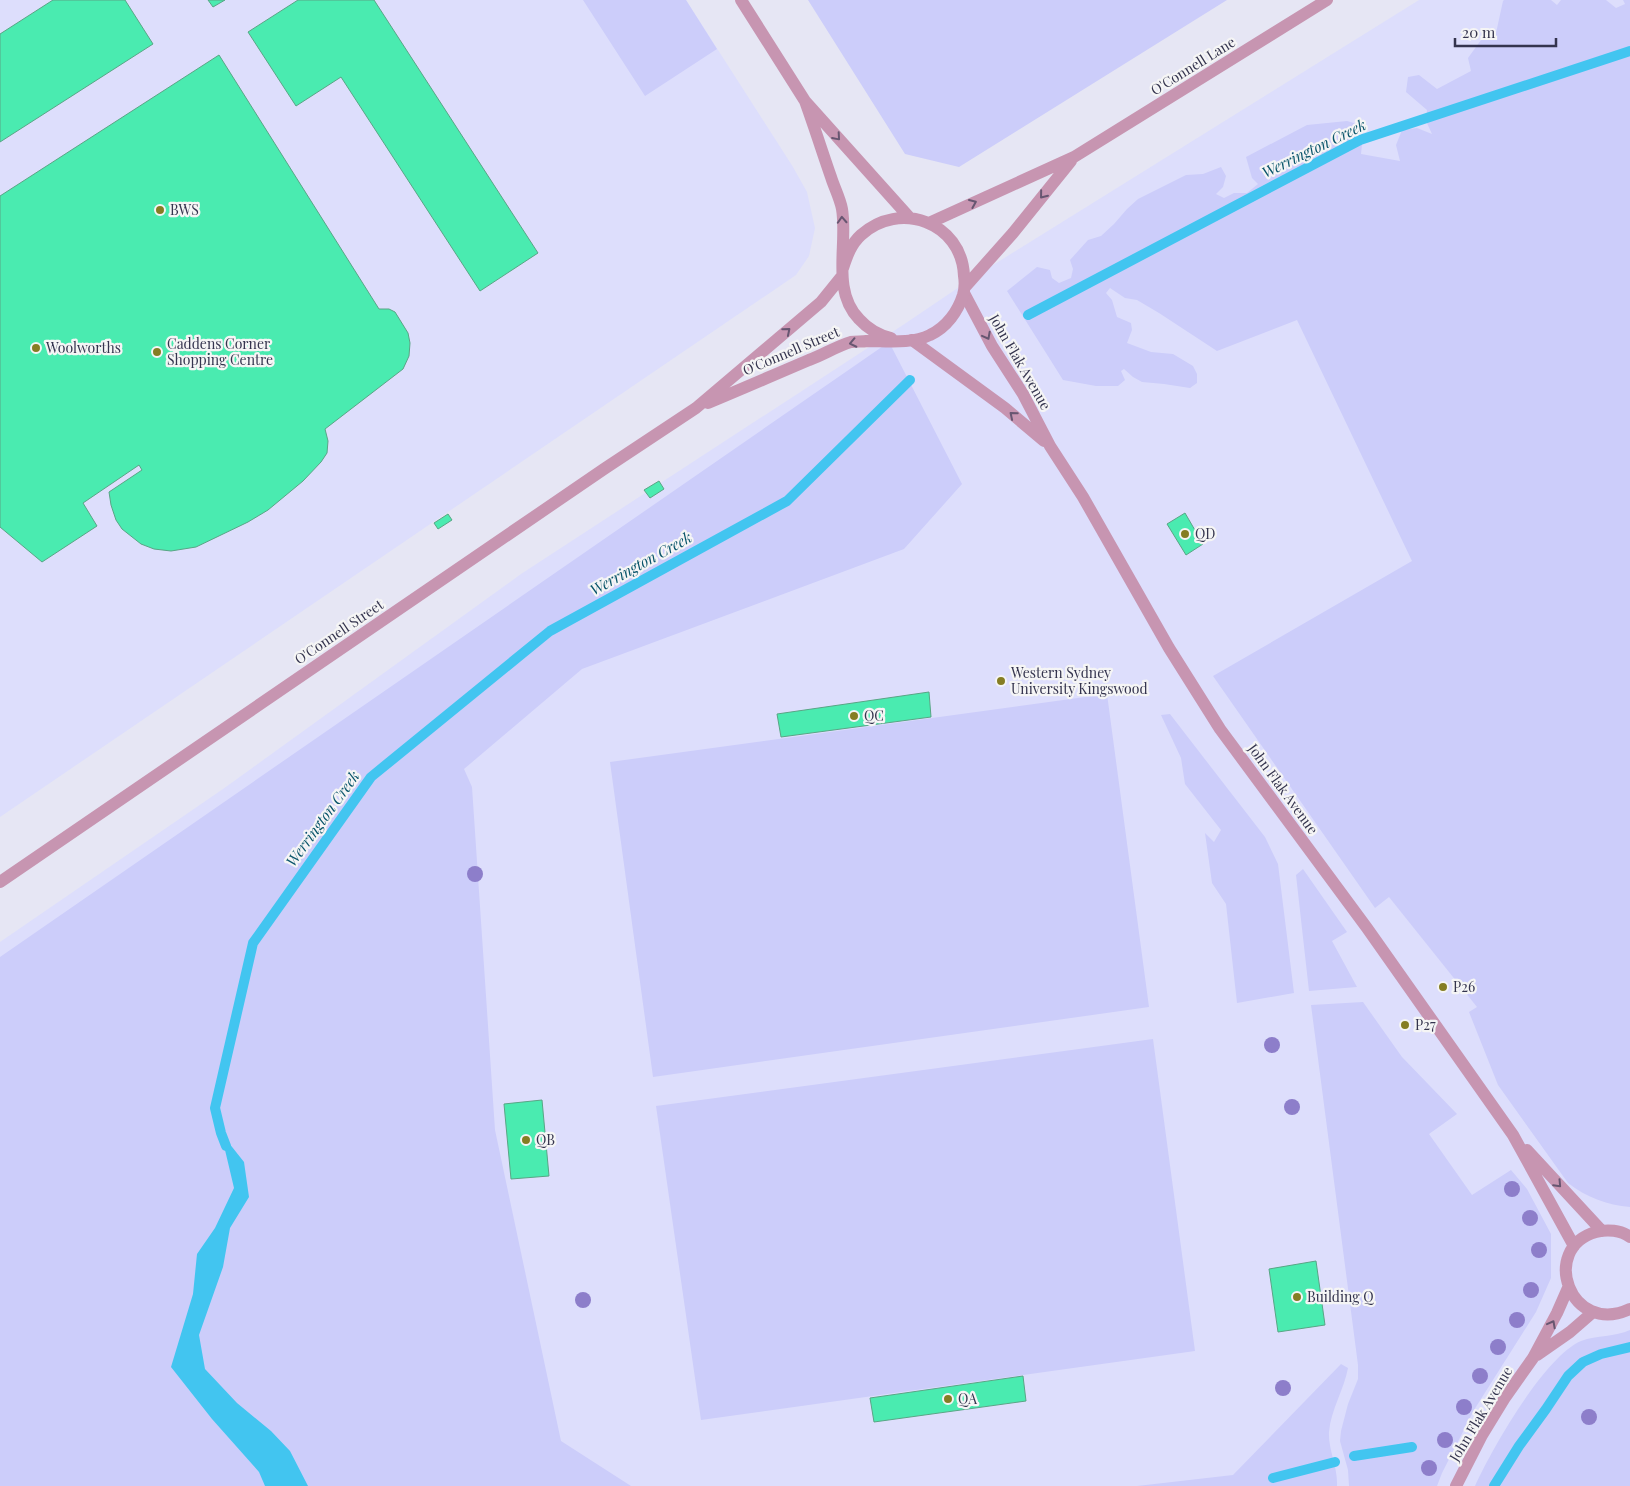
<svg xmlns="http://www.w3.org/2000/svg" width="1630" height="1486" font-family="'Playfair Display',serif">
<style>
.built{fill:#dddefc}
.green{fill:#cccdfa}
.water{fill:#42c5f0}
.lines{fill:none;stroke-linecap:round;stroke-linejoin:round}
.stream{stroke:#42c5f0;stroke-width:10}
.building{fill:#4aebb0;stroke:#59a585}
.minor{stroke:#c795b1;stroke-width:12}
.tertiary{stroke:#c795b1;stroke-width:12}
.tree{fill:#8d7eca}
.oneway{stroke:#675671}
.poi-dot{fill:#857d23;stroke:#f5f5f5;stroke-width:2}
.labels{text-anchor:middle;stroke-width:4.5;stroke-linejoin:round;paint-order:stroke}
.street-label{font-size:14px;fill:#34344e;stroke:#f5f5f5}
.poi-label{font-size:14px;fill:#34344e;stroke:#f5f5f5;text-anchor:start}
.water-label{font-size:15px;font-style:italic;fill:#08546a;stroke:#f5f5f5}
</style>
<rect width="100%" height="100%" fill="#e6e6f4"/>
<path class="built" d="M0 0H686L793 167 807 192 815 228 809 256 796 275 0 817Z
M1419 0H1630V1486H0V942L223 789 521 574 903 325 977 275Z"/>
<path class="green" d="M583 0H686L717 49 645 96Z
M808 0H1227L959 167 905 154Z
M1504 0H1551L1557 5 1561 0H1606L1616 8 1625 4 1623 0H1630V1207C1607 1205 1586 1197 1568 1183L1498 1085 1469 1012 1477 1007 1389 897 1375 908 1213 676 1412 561 1297 320 1217 351 1159 313 1137 300 1125 298 1110 288 1106 293 1112 300 1117 317 1131 323 1132 330 1127 343 1151 352 1173 354 1193 366 1197 374V383L1190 388 1164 384 1142 382 1133 377 1124 369 1121 371 1125 380 1118 386H1096L1063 380 1007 291 1037 267 1050 270 1052 278 1059 283 1071 278 1073 269 1070 260 1088 240 1101 236 1114 224 1127 209 1138 199 1186 175 1203 174 1221 167 1226 176 1223 187 1216 194 1224 198 1234 193H1247L1258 184 1252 178 1246 157 1307 125 1347 121 1364 126 1361 154 1400 161 1396 145 1402 130 1417 128 1432 134 1426 121 1427 110 1406 92 1408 77 1419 75 1437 89 1471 71 1468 58 1481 40 1496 33 1503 1Z
M889 342 962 484 904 549 582 669 464 769 472 787 495 1130 561 1441 631 1486H0V957Z
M1107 694 1149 1007 653 1077 610 762Z
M1170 714 1265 837 1278 864 1294 993 1237 1003 1226 904 1212 883 1205 833 1214 842 1221 830 1185 784 1181 758 1161 715Z
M1303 869 1347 932 1332 941 1357 987 1309 991 1296 875Z
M1363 1002 1402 1057 1457 1114 1429 1134 1472 1195 1511 1170 1527 1189 1551 1234V1278L1536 1312 1474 1410 1442 1473 1437 1486H1349L1348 1470 1340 1441 1341 1431 1348 1404 1358 1379V1365L1311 1005Z
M1153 1039 1195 1351 701 1420 656 1106Z
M1630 1330V1486H1475C1492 1449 1544 1357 1581 1341 1597 1335 1615 1337 1630 1330Z
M1341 1364 1348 1368C1344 1390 1331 1409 1329 1432 1328 1450 1338 1467 1337 1486H1137L1233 1475Z"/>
<path class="water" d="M221 1133 244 1162 249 1197 230 1228 223 1267 199 1335 205 1369 237 1403 271 1431 290 1451 308 1486H265L259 1472 212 1419 171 1367 193 1294 197 1254 215 1228 234 1188Z"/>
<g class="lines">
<path class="stream" d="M1028 315 1360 140 1630 51
M226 1146 221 1133 215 1108 253 943 371 777 550 631 787 501 910 380
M1354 1456 1412 1447
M1273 1478 1335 1462
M1494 1486 1519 1446 1546 1409 1568 1376 1583 1362 1601 1354 1630 1347"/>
</g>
<path class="building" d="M53 0H125L153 44 0 142V34Z
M208 0H225L213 7Z
M298 0H374L538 253 480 291 341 77 296 106 248 32Z
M219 55 379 309H389L395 312 408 333 410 343 409 356 403 369 325 429 328 441 327 453 321 462 303 481 268 510 248 522 196 547 171 551 154 549 141 544 122 529 116 520 111 505 109 492 142 470 139 465 83 503 97 526 42 562 0 527V196Z
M659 481 664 489 650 498 644 490Z
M1185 513 1203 544 1186 555 1167 524Z
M448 514 452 520 438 529 434 523Z
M929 692 931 717 781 737 777 714Z
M542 1100 549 1176 511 1179 504 1104Z
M1316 1261 1325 1325 1278 1332 1269 1269Z
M1023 1376 1026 1401 874 1422 870 1398Z"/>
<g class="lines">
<path class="minor" d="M964 293 992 346 1023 394 1050 446 1083 497 1169 648 1220 729 1367 928 1513 1135 1574 1246
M912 340 1005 408 1044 441
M1527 1150 1602 1231
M1630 1237C1621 1230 1607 1229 1596 1232 1539 1248 1570 1337 1630 1309
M1537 1355 1570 1332 1593 1312
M1456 1486 1482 1435 1504 1399 1533 1358 1557 1313 1568 1288"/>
<path class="tertiary" d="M741 0 805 101 909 217
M805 101C814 126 822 151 831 177 834 187 840 198 842 209 848 245 831 290 859 319 868 329 878 335 891 338
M929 223 1074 157 1327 0
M965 287 1013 233 1071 161
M708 403C742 389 776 374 809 360 823 355 837 346 851 342 856 341 862 342 867 341 887 341 912 344 930 335 947 327 958 311 963 295 965 288 965 282 964 276 962 222 899 200 861 235 851 244 847 256 843 268
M0 882 604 469 696 408 821 302 842 276"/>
</g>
<g class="tree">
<circle cx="475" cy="874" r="8"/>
<circle cx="1272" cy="1045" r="8"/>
<circle cx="1292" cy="1107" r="8"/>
<circle cx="1512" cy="1189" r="8"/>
<circle cx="1530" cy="1218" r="8"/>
<circle cx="1539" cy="1250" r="8"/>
<circle cx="1531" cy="1290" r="8"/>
<circle cx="583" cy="1300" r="8"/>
<circle cx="1517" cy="1320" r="8"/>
<circle cx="1498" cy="1347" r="8"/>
<circle cx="1480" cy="1376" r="8"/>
<circle cx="1283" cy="1388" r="8"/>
<circle cx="1464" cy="1407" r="8"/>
<circle cx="1589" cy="1417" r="8"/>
<circle cx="1445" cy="1440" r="8"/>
<circle cx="1429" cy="1468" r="8"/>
</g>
<defs><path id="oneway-chevron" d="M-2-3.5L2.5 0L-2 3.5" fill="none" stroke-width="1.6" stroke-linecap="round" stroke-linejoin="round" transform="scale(1.25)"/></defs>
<g class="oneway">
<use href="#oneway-chevron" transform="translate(837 137) rotate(49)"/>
<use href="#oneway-chevron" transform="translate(1043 195) rotate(129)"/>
<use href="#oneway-chevron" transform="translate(973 203) rotate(-23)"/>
<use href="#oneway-chevron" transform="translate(842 220) rotate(-93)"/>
<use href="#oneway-chevron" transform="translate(787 331) rotate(-40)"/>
<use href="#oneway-chevron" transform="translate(987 336) rotate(62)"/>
<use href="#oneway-chevron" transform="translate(853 343) rotate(168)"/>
<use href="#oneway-chevron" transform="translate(1013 415) rotate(-140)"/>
<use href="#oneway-chevron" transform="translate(1558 1184) rotate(47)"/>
<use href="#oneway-chevron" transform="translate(1552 1324) rotate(-62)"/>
</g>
<g class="poi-dot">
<circle cx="160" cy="210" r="5"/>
<circle cx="36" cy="348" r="5"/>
<circle cx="157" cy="352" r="5"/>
<circle cx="1185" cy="534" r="5"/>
<circle cx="1001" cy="681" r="5"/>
<circle cx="854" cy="716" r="5"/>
<circle cx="1443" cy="987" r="5"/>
<circle cx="1405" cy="1025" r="5"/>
<circle cx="526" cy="1140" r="5"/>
<circle cx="1297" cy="1297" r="5"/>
<circle cx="948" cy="1399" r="5"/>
</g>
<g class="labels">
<g class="street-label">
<text transform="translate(1193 66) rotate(-32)" y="5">O'Connell Lane</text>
<text transform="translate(791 351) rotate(-23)" y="5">O'Connell Street</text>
<text transform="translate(1020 362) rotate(60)" y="5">John Flak Avenue</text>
<text transform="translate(339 632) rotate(-34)" y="5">O'Connell Street</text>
<text transform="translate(1283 789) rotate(54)" y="5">John Flak Avenue</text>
<text transform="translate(1481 1414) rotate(-59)" y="5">John Flak Avenue</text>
</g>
<g class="poi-label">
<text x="170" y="215">BWS</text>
<text x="167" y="349">Caddens Corner<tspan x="167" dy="16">Shopping Centre</tspan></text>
<text x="46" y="353">Woolworths</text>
<text x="1195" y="539">QD</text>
<text x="1011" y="678">Western Sydney<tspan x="1011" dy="16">University Kingswood</tspan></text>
<text x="864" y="721">QC</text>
<text x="1453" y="992">P26</text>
<text x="1415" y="1030">P27</text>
<text x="536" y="1145">QB</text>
<text x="1307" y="1302">Building Q</text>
<text x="958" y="1404">QA</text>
</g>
<g class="water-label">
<text transform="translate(1314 149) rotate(-26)" y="5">Werrington Creek</text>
<text transform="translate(641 564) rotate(-29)" y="5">Werrington Creek</text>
<text transform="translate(323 819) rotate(-54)" y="5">Werrington Creek</text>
</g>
</g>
<path d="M1455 38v8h101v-8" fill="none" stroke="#34344e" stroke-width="2.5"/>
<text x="1462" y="38" font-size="15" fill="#34344e" stroke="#f5f5f5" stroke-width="4" paint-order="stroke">20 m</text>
</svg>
